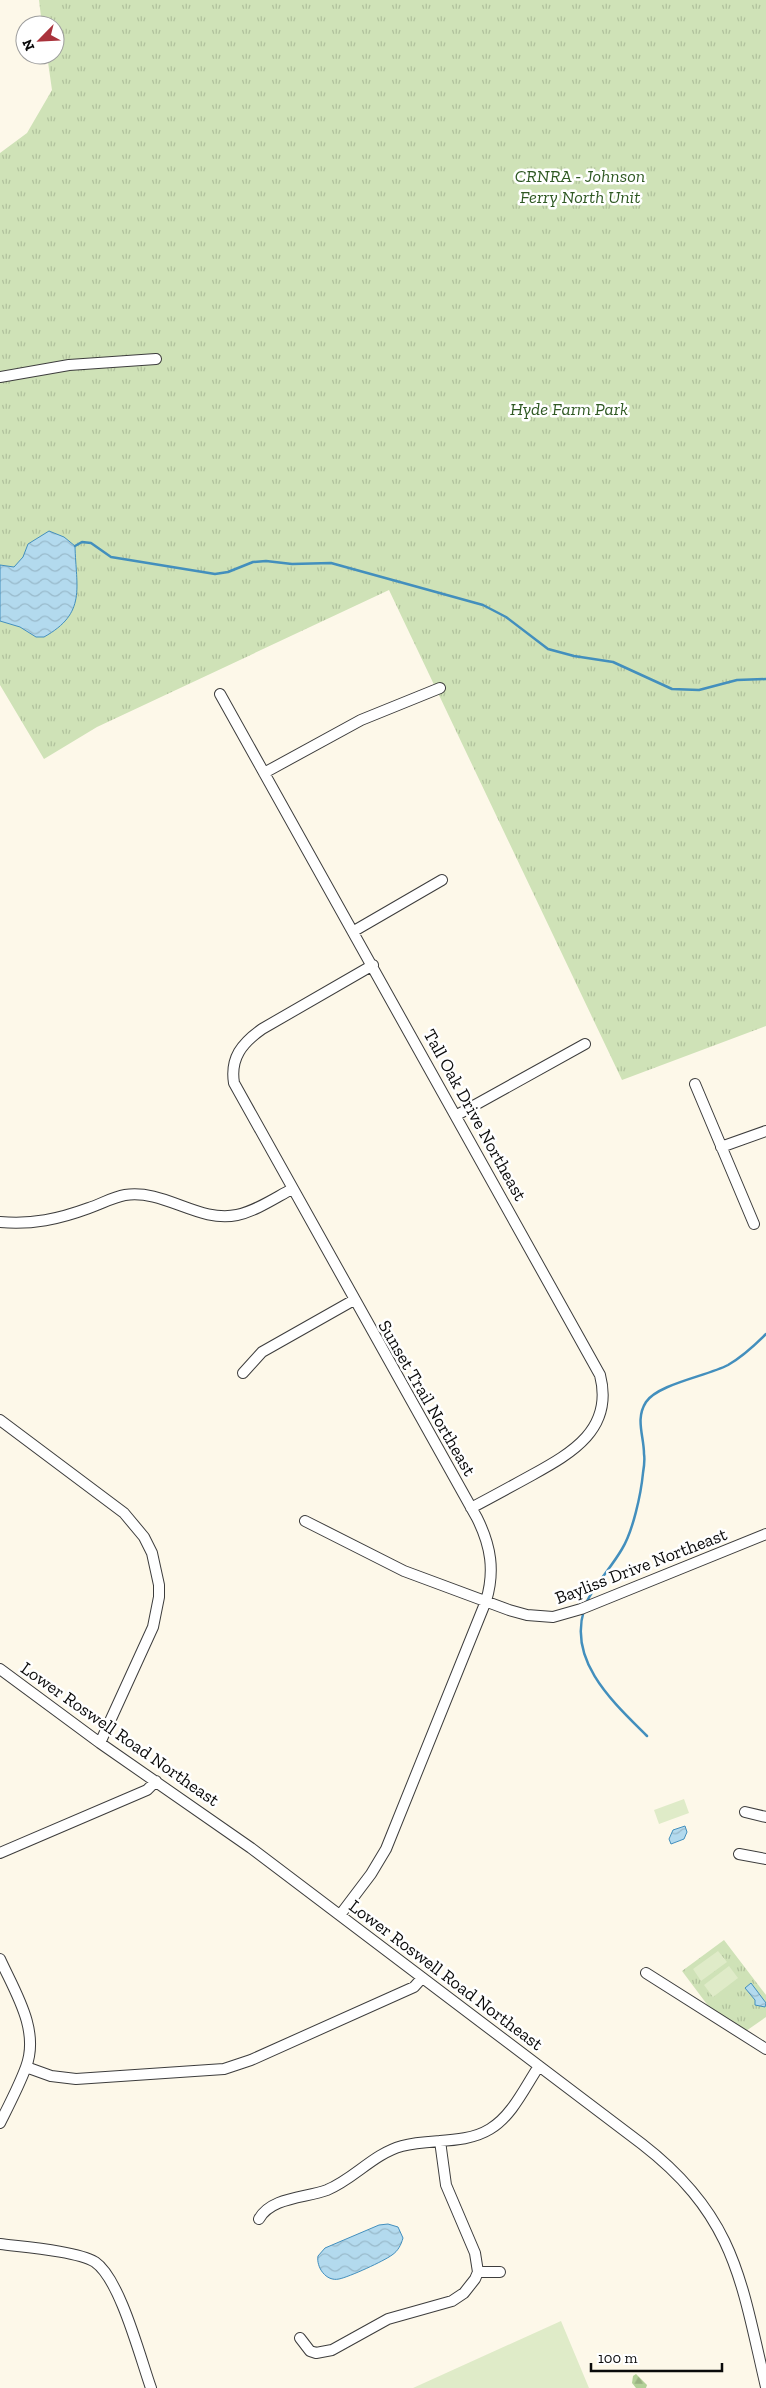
<svg xmlns="http://www.w3.org/2000/svg" width="766" height="2388" font-family="'Zilla Slab',serif">
<style>
.grass{fill:url(#grass-tufts)}
.forest{fill:url(#forest-firs)}
.pitch{fill:#dfebc8}
.water{fill:url(#water-waves);stroke:#438fbd}
.lines{fill:none;stroke-linecap:round;stroke-linejoin:round}
.stream{stroke:#438fbd;stroke-width:2.5}
.minor-casing{stroke:#3d3d3d;stroke-width:12}
.minor{stroke:#fff;stroke-width:10}
.labels{text-anchor:middle;stroke-width:5;stroke-linejoin:round;paint-order:stroke}
.park-label{font-size:18px;font-style:italic;fill:#2f5923;stroke:#fff}
.street-label{font-size:18px;fill:#0a0a0a;stroke:#fff}
</style>
<defs>
<pattern id="grass-tufts" width="24" height="20" patternUnits="userSpaceOnUse" patternTransform="scale(1.25)"><rect width="24" height="20" fill="#cfe2b7"/><path d="M3 7l-1-3M5 7V3M7 7l1-3M15 17l-1-3M17 17v-4M19 17l1-3" fill="none" stroke="#b0c19c"/></pattern>
<pattern id="forest-firs" width="22" height="20" patternUnits="userSpaceOnUse" patternTransform="scale(1.25)"><rect width="22" height="20" fill="#b3d198"/><path d="M5 1l3.5 6h-7zM16 11l3.5 6h-7z" fill="#99b282"/></pattern>
<pattern id="water-waves" width="16" height="10" patternUnits="userSpaceOnUse" patternTransform="scale(1.25)"><rect width="16" height="10" fill="#b3daee"/><path d="M0 5q4-4 8 0t8 0" fill="none" stroke="#99bacb"/></pattern>
</defs>
<rect width="100%" height="100%" fill="#fdf8e9"/>
<path class="grass" d="M39 0H766V1026L622 1080 389 590 97 727 44 759 0 685V153L27 133 52 90 47 55H55V25H42Z
M724 1940 766 1995V2017L746 2031 709 2007 682 1971Z"/>
<path class="forest" d="M636 2374 647 2385 646 2388H636L632 2383 633 2376Z"/>
<path class="pitch" d="M684 1799 689 1813 659 1824 654 1810Z
M718 1951 727 1962 701 1981 693 1969Z
M729 1966 738 1978 713 1997 704 1985Z
M561 2321 589 2388H413Z"/>
<path class="water" d="M49 531 64 537 75 546C76 588 87 613 44 637H36L20 627 0 621V565L14 567 23 557 28 544Z
M685 1826 687 1832 684 1839 671 1844 669 1839 673 1830Z
M751 1983 766 2003 765 2007 755 2005V2000L745 1988Z
M388 2224 398 2227 403 2238C401 2245 398 2251 392 2255 384 2261 349 2277 339 2279 326 2282 316 2267 318 2256L325 2248 379 2225Z"/>
<g class="lines">
<path class="stream" d="M75 546 82 542 91 543 111 557 215 574 228 572 253 562 266 561 292 564 331 563 483 605 506 617 548 649 574 656 613 662 672 689 699 690 737 680 766 679
M586 1603C596 1583 611 1568 622 1549 633 1531 641 1494 643 1473 644 1467 645 1460 644 1454 644 1436 635 1419 646 1402 658 1384 707 1376 728 1365 742 1357 754 1346 766 1334
M584 1610C568 1662 614 1703 647 1736"/>
<g class="minor-casing">
<path id="minor" d="M0 377 69 365 156 359
M220 694 600 1375C614 1429 572 1453 532 1475 512 1486 492 1497 471 1508
M264 773 361 720 440 688
M354 931 442 880
M695 1084 754 1224
M457 1115 585 1044
M721 1147 766 1131
M0 1222C32 1225 59 1219 89 1208 101 1204 113 1197 125 1195 165 1189 198 1223 237 1215 256 1211 275 1198 292 1189
M243 1373 262 1352 354 1300
M0 1420 124 1513 144 1537 152 1553 159 1585V1597L153 1627 100 1743
M305 1521 404 1571 509 1610 527 1615 553 1617 581 1609 766 1534
M0 1669 100 1743 251 1848 642 2144C735 2216 741 2280 766 2387
M745 1812 766 1817
M0 1853 147 1790 156 1781
M739 1854 766 1859
M340 1915 371 1874 386 1849 486 1601C495 1571 491 1546 477 1518L234 1083C230 1058 242 1043 262 1029L373 965
M0 1959C15 1992 40 2030 26 2067 19 2086 9 2105 0 2123
M646 1973 766 2049
M26 2067 51 2076 76 2079 224 2069 251 2060 414 1987 422 1978
M259 2219C271 2197 306 2198 327 2190 354 2179 373 2154 402 2146 430 2138 464 2145 490 2129 512 2116 525 2087 539 2066
M0 2244C23 2247 77 2251 95 2262 120 2279 140 2357 151 2388
M478 2272H500
M300 2338 310 2351 316 2353 332 2350 388 2319 452 2301 464 2293 475 2279 478 2272 475 2253 446 2185 440 2141"/>
</g>
<use href="#minor" class="minor"/>
</g>
<g class="labels">
<g class="park-label">
<text x="580" y="182">CRNRA - Johnson<tspan x="580" dy="21">Ferry North Unit</tspan></text>
<text x="569" y="415">Hyde Farm Park</text>
</g>
<g class="street-label">
<text transform="translate(475 1115) rotate(61)" y="6">Tall Oak Drive Northeast</text>
<text transform="translate(427 1398) rotate(60)" y="6">Sunset Trail Northeast</text>
<text transform="translate(641 1566) rotate(-21)" y="6">Bayliss Drive Northeast</text>
<text transform="translate(120 1734) rotate(35)" y="6">Lower Roswell Road Northeast</text>
<text transform="translate(446 1975) rotate(37)" y="6">Lower Roswell Road Northeast</text>
</g>
</g>
<g transform="translate(40 40) rotate(246)"><circle r="24" fill="#ffffff" stroke="#9d9d9d"/>
<path d="M0-4L9 19L0 12L-9 19Z" fill="#a9323b"/>
<text y="-8" font-size="14" font-weight="bold" text-anchor="middle" fill="#0a0a0a">N</text>
</g>
<path d="M591 2363v8h131v-8" fill="none" stroke="#0a0a0a" stroke-width="2.5"/>
<text x="598" y="2363" font-size="15" fill="#0a0a0a" stroke="#ffffff" stroke-width="4" paint-order="stroke">100 m</text>
</svg>
